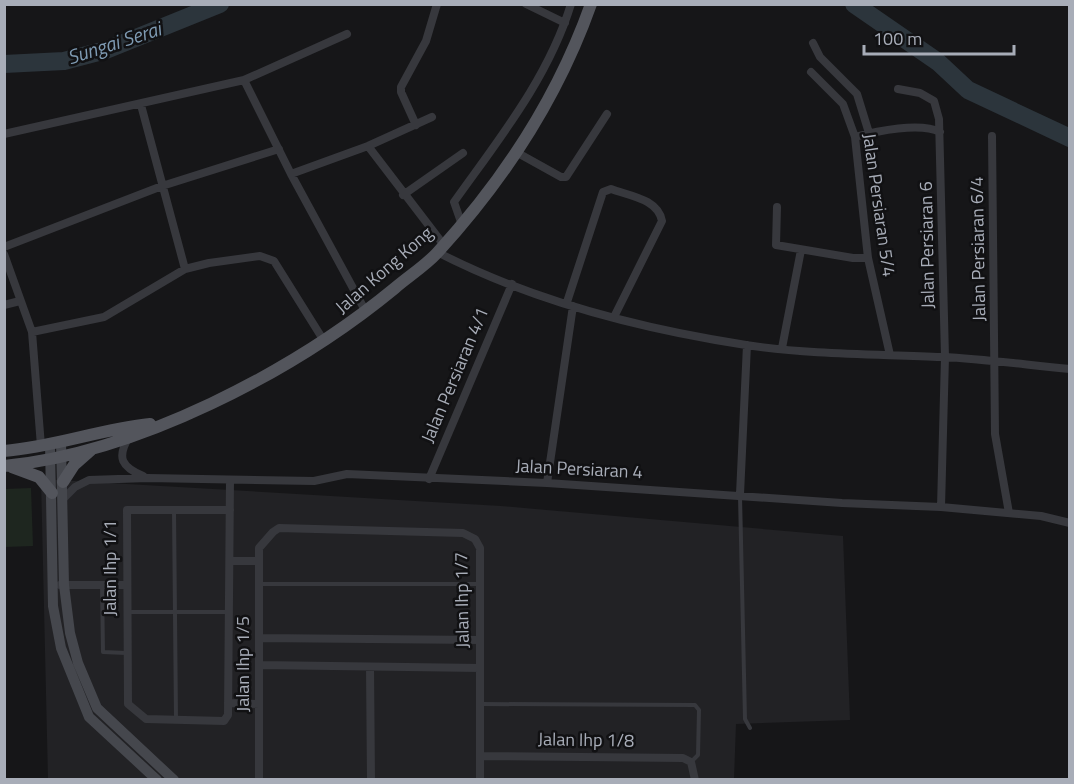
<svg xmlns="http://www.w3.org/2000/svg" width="1074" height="784" font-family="'Titillium Web',sans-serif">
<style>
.built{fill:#222225}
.green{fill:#1e261f}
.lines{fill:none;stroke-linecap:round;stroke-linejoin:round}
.river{stroke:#2c353c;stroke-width:18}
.lane{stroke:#37383d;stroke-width:4}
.street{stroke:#37383d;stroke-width:8}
.secondary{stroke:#45474d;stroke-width:10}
.primary{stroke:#53555c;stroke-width:12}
.labels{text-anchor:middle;stroke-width:5;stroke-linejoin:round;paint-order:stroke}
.street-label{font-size:18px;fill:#a8adb8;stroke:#111113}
.water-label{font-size:20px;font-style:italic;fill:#7f9bb3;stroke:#111113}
</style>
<rect width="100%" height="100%" fill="#161618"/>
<path class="built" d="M41 479 501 506 843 536 850 720 736 724 734 779H48Z"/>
<path class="green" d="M31 488 33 546 5 547V489Z"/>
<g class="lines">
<path class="river" d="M854 4 938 62 968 90 1070 138
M4 64 64 61 106 50 220 4"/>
<path class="lane" d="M740 496 745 719 750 728
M174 511 176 719
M259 584H479
M102 585 103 652 126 653
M128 612H228
M482 704 695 705 699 710 698 755 692 761"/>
<path class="street" d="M526 4 565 23
M813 43 820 57 857 94 869 133
M811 72 843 104 855 137 868 258 890 355
M244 80 347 34
M898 89 920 93 934 101 939 119 945 357 941 507
M141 105 185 269
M416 125 401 92V87L426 41 437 4
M4 134 244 80 291 174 366 312
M992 136 995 434 1009 513
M855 137C877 131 920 122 940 132
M368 146 443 244
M516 152 561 177H566L607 114
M291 174 368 146 432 117
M403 195 463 153
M777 207 776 245 853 258H868
M461 222 454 202C498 140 548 79 571 4
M4 247 162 186 279 149
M437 252C532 301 642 329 746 345 811 355 878 354 942 357 985 359 1027 365 1070 369
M4 254 32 332 41 446
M567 302 603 192 611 189C630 196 658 199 662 221L614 317
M4 305 20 301
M32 332 104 317 185 269 209 263 260 256 274 261 324 341
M782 348 801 250
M129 437C116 458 122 467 143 476
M429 479 512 284
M230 480C230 559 229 637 228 715L224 721 146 719 128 704 127 510H230
M547 483 573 306
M740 494 747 345
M64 498 75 487 89 480 148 478 314 481 347 474 547 483 842 503 941 507 1041 516 1070 523
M230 561H259
M60 585H125
M259 638 480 640
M259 665 480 668
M370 667 371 780
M228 703 259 704
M480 756 683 758 691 762 695 780
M259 780V548L273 532 279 528 463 533 475 539 480 548V780"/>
<path class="secondary" d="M61 442 64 585 70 633 78 663 97 708 174 780
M50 444 53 606 61 648 89 717 157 780"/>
<path class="primary" d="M4 451C54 447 101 429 150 424
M4 466C137 453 293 372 395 288 409 276 425 266 437 253 503 181 558 97 591 4
M12 467 39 477 52 493
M63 482 74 465 91 450"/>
</g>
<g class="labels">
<g class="street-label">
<text transform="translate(879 205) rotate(82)" y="6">Jalan Persiaran 5/4</text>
<text transform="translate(927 245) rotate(-91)" y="6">Jalan Persiaran 6</text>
<text transform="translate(978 249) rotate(-91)" y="6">Jalan Persiaran 6/4</text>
<text transform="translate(384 270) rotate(-41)" y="6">Jalan Kong Kong</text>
<text transform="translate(455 375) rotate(-67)" y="6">Jalan Persiaran 4/1</text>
<text transform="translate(579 469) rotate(3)" y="6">Jalan Persiaran 4</text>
<text transform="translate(110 568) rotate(-90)" y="6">Jalan Ihp 1/1</text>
<text transform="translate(462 600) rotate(-91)" y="6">Jalan Ihp 1/7</text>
<text transform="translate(243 664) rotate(-90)" y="6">Jalan Ihp 1/5</text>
<text transform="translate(586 740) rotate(1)" y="6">Jalan Ihp 1/8</text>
</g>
<g class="water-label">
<text transform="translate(114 43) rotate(-18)" y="7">Sungai Serai</text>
</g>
</g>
<rect width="1074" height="784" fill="none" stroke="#a8adb8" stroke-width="12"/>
<path d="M864 45v9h150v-9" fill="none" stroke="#a8adb8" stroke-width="3"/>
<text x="873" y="45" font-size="18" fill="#a8adb8" stroke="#111113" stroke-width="4.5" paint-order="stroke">100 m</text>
</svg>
